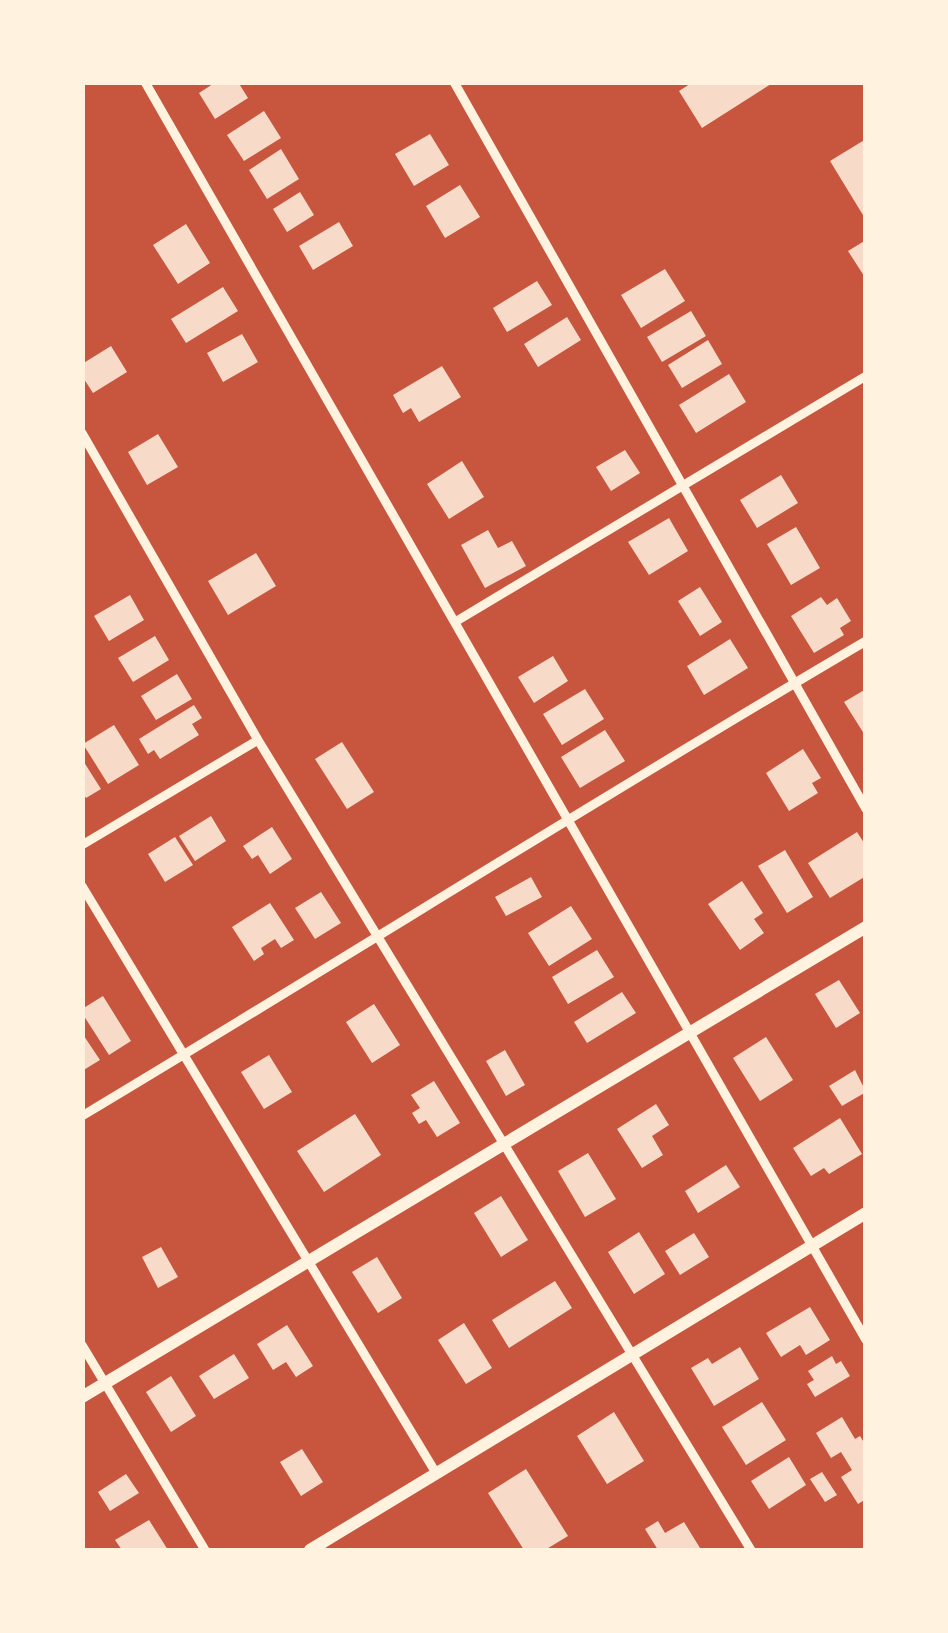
<svg xmlns="http://www.w3.org/2000/svg" width="948" height="1633" font-family="Roboto,sans-serif">
<style>
.building{fill:#f7dbc8}
.lines{fill:none;stroke-linecap:round;stroke-linejoin:round}
.minor{stroke:#fff3e0;stroke-width:9}
.primary{stroke:#fff3e0;stroke-width:12}
</style>
<rect width="100%" height="100%" fill="#c8553d"/>
<path class="building" d="M216 82H238L248 98 215 119 199 93Z
M693 82H774L702 128 679 91Z
M264 111 281 138 244 161 227 135Z
M430 134 449 165 414 186 395 154Z
M866 139V220L830 161Z
M281 149 299 179 267 199 249 170Z
M460 185 480 217 445 238 426 206Z
M300 192 314 215 287 232 273 209Z
M339 222 353 246 313 270 299 246Z
M186 224 210 263 178 284 153 245Z
M866 240V279L848 251Z
M665 269 685 301 641 328 621 295Z
M537 281 552 305 507 332 493 308Z
M223 287 238 311 186 343 171 319Z
M691 311 706 336 662 362 647 337Z
M567 317 581 340 538 367 524 344Z
M242 334 258 362 223 382 207 353Z
M708 340 722 364 682 388 668 365Z
M111 346 127 372 93 393 82 376V364Z
M442 366 461 397 419 422 411 408 403 413 393 395Z
M729 374 746 402 696 433 679 405Z
M158 434 178 467 147 485 128 452Z
M625 450 640 473 611 491 596 467Z
M462 461 484 497 449 519 427 484Z
M781 475 798 503 757 528 740 500Z
M669 518 688 551 649 575 628 542Z
M796 527 820 568 791 585 767 544Z
M488 530 498 548 512 541 526 566 485 588 461 545Z
M256 553 276 586 228 615 208 581Z
M700 587 722 622 700 636 678 601Z
M130 595 144 620 109 641 94 616Z
M821 597 827 605 837 598 851 621 840 628 844 635 814 653 791 616Z
M155 636 169 660 133 682 118 658Z
M730 639 748 668 704 695 687 666Z
M553 656 568 681 534 703 518 677Z
M177 674 192 699 156 720 141 696Z
M585 689 604 719 562 745 543 714Z
M866 689V737L844 702Z
M194 705 202 718 192 724 199 735 160 759 154 750 148 754 139 739Z
M114 725 139 765 108 784 83 744Z
M605 730 625 761 580 788 561 757Z
M342 742 374 792 347 809 315 759Z
M803 749 821 778 812 783 818 793 789 811 766 773Z
M82 759 101 789 86 798 82 791Z
M211 816 226 841 195 861 179 836Z
M272 827 292 859 270 874 258 855 252 859 243 846Z
M857 832 866 846V876L830 898 808 863Z
M175 837 193 865 165 882 148 854Z
M785 850 813 897 787 913 758 866Z
M531 877 542 897 506 916 495 897Z
M742 881 763 913 754 919 764 933 740 950 708 904Z
M321 892 341 923 315 939 295 908Z
M270 903 294 940 281 948 275 939 261 948 264 954 254 961 232 927Z
M571 906 592 939 549 966 528 933Z
M597 950 614 977 568 1004 552 977Z
M839 980 860 1013 836 1028 815 994Z
M622 992 636 1013 587 1043 574 1022Z
M103 996 131 1041 109 1055 82 1013V1009Z
M374 1004 400 1045 372 1063 346 1022Z
M82 1033 100 1060 82 1071Z
M766 1037 793 1080 760 1101 733 1058Z
M505 1050 525 1085 506 1096 486 1061Z
M269 1055 292 1092 264 1109 241 1072Z
M855 1070 866 1092 842 1106 829 1086Z
M434 1081 460 1123 437 1137 426 1120 419 1124 412 1113 420 1108 411 1095Z
M656 1104 669 1125 652 1136 663 1155 642 1168 617 1129Z
M355 1114 381 1155 324 1192 297 1151Z
M840 1118 862 1154 829 1174 824 1168 811 1176 793 1148Z
M588 1153 616 1199 585 1217 558 1171Z
M726 1165 740 1187 698 1213 685 1191Z
M501 1196 528 1240 501 1257 474 1213Z
M639 1232 665 1274 634 1294 608 1252Z
M694 1233 709 1257 680 1275 665 1251Z
M161 1247 178 1277 158 1288 142 1257Z
M377 1257 402 1298 378 1313 352 1272Z
M555 1281 572 1308 509 1348 492 1320Z
M810 1307 830 1340 806 1355 800 1345 781 1357 766 1333Z
M464 1323 492 1368 466 1384 438 1340Z
M287 1325 313 1366 296 1377 286 1362 273 1370 257 1344Z
M740 1347 759 1379 714 1406 691 1368 708 1358 712 1364Z
M234 1354 249 1378 214 1399 199 1376Z
M832 1356 836 1364 841 1361 850 1376 815 1397 807 1384 814 1380 808 1371Z
M171 1376 196 1416 171 1432 146 1392Z
M762 1402 786 1440 746 1465 722 1427Z
M614 1412 644 1461 607 1484 577 1436Z
M842 1417 855 1439 860 1436 866 1446V1499L858 1504 841 1477 852 1470 841 1452 831 1458 816 1433Z
M302 1449 323 1482 301 1496 280 1462Z
M789 1457 806 1485 769 1509 751 1481Z
M526 1469 568 1536 545 1550H524L488 1493Z
M822 1472 837 1495 825 1502 810 1479Z
M126 1474 139 1493 110 1511 98 1492Z
M149 1520 168 1550H122L115 1540Z
M658 1521 665 1533 684 1522 700 1548 658 1550 645 1529Z"/>
<g class="lines">
<path class="minor" d="M145 82 866 1340
M454 82 866 809
M82 433 258 740 751 1550
M455 622 866 376
M82 845 258 740
M82 886 436 1473
M82 1116C344 959 602 796 866 641
M82 1345 205 1550"/>
<path class="primary" d="M82 1397 866 927
M310 1550 866 1213"/>
</g>
<rect width="948" height="1633" fill="none" stroke="#fff3e0" stroke-width="170"/>
</svg>
